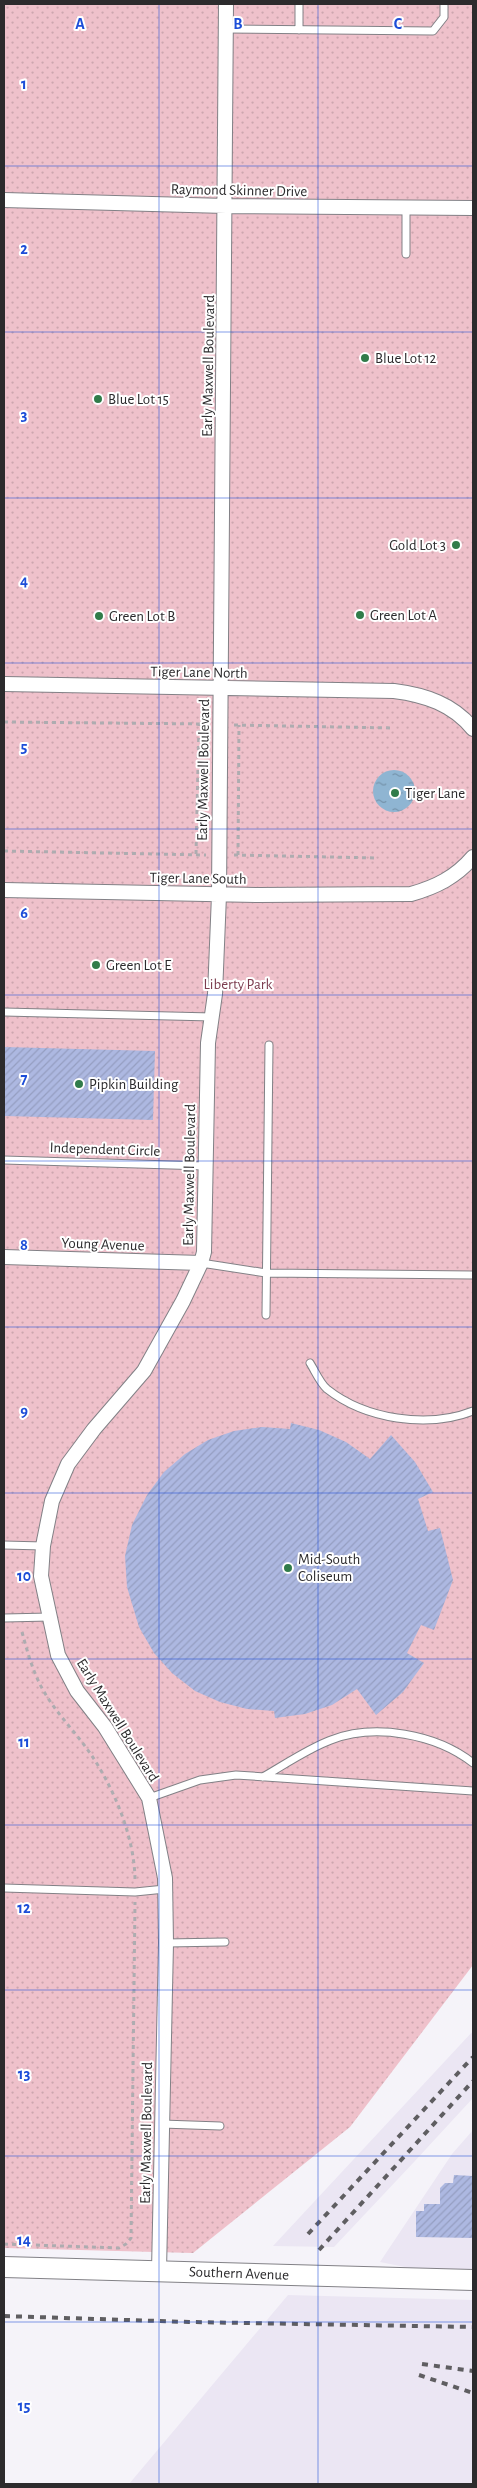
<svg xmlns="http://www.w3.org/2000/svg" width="477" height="2488" font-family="'Alegreya Sans',sans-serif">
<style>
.built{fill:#ebe6f3}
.park{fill:url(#park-dots)}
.water{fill:url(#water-ripples)}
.building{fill:url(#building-hatch)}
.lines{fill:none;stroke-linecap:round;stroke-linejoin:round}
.service-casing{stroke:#828186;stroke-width:9}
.minor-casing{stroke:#828186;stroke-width:16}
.secondary-casing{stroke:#828186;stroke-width:22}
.path{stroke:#aeacb0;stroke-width:3;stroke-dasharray:4 4;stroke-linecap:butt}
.service{stroke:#fff;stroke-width:7}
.minor{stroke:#fff;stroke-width:14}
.secondary{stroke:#fff;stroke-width:20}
.rail{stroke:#5f5e61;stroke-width:4;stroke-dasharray:6 6;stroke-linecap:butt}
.grid{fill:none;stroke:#1d4ed8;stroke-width:1;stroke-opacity:0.55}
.poi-dot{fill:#317c4a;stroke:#fff;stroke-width:2}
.labels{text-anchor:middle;stroke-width:4;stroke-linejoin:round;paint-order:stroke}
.street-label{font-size:15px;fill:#2c2b2d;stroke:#fff}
.poi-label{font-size:15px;fill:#2c2b2d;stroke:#fff;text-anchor:start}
.park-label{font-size:15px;fill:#7c3d4f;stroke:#fff}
.grid-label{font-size:16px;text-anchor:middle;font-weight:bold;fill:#1d4ed8;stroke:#fff;stroke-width:4;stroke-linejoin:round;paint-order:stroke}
</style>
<defs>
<pattern id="park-dots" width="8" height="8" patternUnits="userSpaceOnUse" patternTransform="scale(1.25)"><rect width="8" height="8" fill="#efc1cb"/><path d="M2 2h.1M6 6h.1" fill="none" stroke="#cda6af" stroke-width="1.8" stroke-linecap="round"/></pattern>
<pattern id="water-ripples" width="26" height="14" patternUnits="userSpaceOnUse" patternTransform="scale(1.25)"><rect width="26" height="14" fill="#8fb5d2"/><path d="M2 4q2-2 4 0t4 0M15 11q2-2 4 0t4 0" fill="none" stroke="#7593ab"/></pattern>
<pattern id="building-hatch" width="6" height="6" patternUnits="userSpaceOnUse" patternTransform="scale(1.25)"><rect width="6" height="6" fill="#adb8e1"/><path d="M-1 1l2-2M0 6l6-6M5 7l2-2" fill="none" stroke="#959ec1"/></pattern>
</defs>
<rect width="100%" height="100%" fill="#f5f3f9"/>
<path class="built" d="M473 2031V2098L414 2162 334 2247 273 2246Z
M473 2130V2272L425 2271 380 2262 452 2154Z
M288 2295 473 2300V2484H129Z"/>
<path class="park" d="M4 4H473V1965L350 2127 193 2253 4 2248Z"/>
<path class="water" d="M373 791a21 21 0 1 1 42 0a21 21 0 1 1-42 0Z"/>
<path class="building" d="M4 1047 155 1051 153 1120 4 1116Z
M291 1423 319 1430 346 1442 370 1459 391 1435 415 1462 433 1492 418 1499 428 1531 440 1528 453 1580 434 1630 421 1625 407 1653 424 1663 403 1692 376 1715 357 1689 332 1705 305 1714 275 1718 274 1711 247 1709 220 1702 195 1691 172 1673 154 1653 139 1627 127 1587 125 1556 132 1525 147 1495 164 1472 185 1454 208 1440 234 1431 262 1427 290 1429Z
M454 2175 473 2176V2238L416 2237V2211H424V2204H440V2188L445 2183H453Z"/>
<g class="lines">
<g class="service-casing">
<path id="service" d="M226 29 433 31 444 17V4
M299 30V4
M406 208V254
M4 1012 212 1017
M4 1160 205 1166
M201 1263 266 1273 473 1275
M266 1315 269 1045
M310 1363C315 1371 320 1383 327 1389 365 1419 427 1429 473 1411
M4 1545 43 1546
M4 1618 50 1617
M263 1777C284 1765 309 1748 331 1740 375 1723 436 1734 473 1763
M149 1798 200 1780 236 1775 473 1791
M4 1888 135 1892 165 1889
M166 1943 225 1942
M162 2124 220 2126"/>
</g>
<g class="minor-casing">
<path id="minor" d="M4 200 226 206 473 208
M4 684 394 691C425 695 453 704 473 729
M4 890 259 895 411 894C436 887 456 877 473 857
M4 1257 201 1263
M159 2271 166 1943 165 1878 149 1798 105 1727 77 1691 58 1655 41 1576 43 1546 52 1501 68 1464 94 1429 144 1371 183 1301 201 1263 204 1252 208 1043 215 994 219 895 226 4"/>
</g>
<g class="secondary-casing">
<path id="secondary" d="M4 2267 473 2280"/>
</g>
<path class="path" d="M4 722 207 724
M234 725 393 728
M4 851 206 855
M196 854 199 724
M234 855 376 858
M238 855 239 725
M22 1632C28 1654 34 1676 46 1695 59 1716 76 1733 90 1753 114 1788 135 1838 135 1881
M4 2244 119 2248 126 2244 131 2238 135 1902"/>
<use href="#service" class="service"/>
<use href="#minor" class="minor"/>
<use href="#secondary" class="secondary"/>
<path class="rail" d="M308 2234 473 2057
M319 2250 473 2081
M4 2316 189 2322 473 2327
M422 2364 473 2371
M419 2375 473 2393"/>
</g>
<path class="grid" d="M159 4V2484M318 4V2484M4 166H473M4 332H473M4 498H473M4 663H473M4 829H473M4 995H473M4 1161H473M4 1327H473M4 1493H473M4 1659H473M4 1825H473M4 1990H473M4 2156H473M4 2322H473"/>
<g class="poi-dot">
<circle cx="365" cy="358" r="5"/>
<circle cx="98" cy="399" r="5"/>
<circle cx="456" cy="545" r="5"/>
<circle cx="360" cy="615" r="5"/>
<circle cx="99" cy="616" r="5"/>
<circle cx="395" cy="793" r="5"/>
<circle cx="96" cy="965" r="5"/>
<circle cx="79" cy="1084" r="5"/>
<circle cx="288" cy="1568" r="5"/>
</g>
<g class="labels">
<g class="street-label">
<text transform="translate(239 190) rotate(1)" y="5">Raymond Skinner Drive</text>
<text transform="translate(208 366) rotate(-89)" y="5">Early Maxwell Boulevard</text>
<text transform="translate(199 672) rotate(1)" y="5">Tiger Lane North</text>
<text transform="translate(203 770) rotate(-89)" y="5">Early Maxwell Boulevard</text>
<text transform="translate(198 878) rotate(1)" y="5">Tiger Lane South</text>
<text transform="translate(105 1149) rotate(2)" y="5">Independent Circle</text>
<text transform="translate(189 1175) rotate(-89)" y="5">Early Maxwell Boulevard</text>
<text transform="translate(103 1244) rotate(2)" y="5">Young Avenue</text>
<text transform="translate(118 1720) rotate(58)" y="5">Early Maxwell Boulevard</text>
<text transform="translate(146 2133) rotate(-89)" y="5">Early Maxwell Boulevard</text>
<text transform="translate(239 2273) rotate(2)" y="5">Southern Avenue</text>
</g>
<g class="poi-label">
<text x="375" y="363">Blue Lot 12</text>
<text x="108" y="404">Blue Lot 15</text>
<text x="446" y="550" text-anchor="end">Gold Lot 3</text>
<text x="370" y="620">Green Lot A</text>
<text x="109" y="621">Green Lot B</text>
<text x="405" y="798">Tiger Lane</text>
<text x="106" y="970">Green Lot E</text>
<text x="89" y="1089">Pipkin Building</text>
<text x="298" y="1564">Mid-South<tspan x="298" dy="17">Coliseum</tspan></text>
</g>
<g class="park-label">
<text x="238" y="989">Liberty Park</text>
</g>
</g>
<g class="grid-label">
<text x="80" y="29">A</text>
<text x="238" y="29">B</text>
<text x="398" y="29">C</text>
<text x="24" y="89">1</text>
<text x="24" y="254">2</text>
<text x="24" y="420">3</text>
<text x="24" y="586">4</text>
<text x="24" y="752">5</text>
<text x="24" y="918">6</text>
<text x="24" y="1084">7</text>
<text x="24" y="1250">8</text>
<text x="24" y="1416">9</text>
<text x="24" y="1581">10</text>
<text x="24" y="1747">11</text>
<text x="24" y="1913">12</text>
<text x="24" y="2079">13</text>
<text x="24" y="2245">14</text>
<text x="24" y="2411">15</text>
</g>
<rect width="477" height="2488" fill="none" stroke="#2c2b2d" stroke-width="10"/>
</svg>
